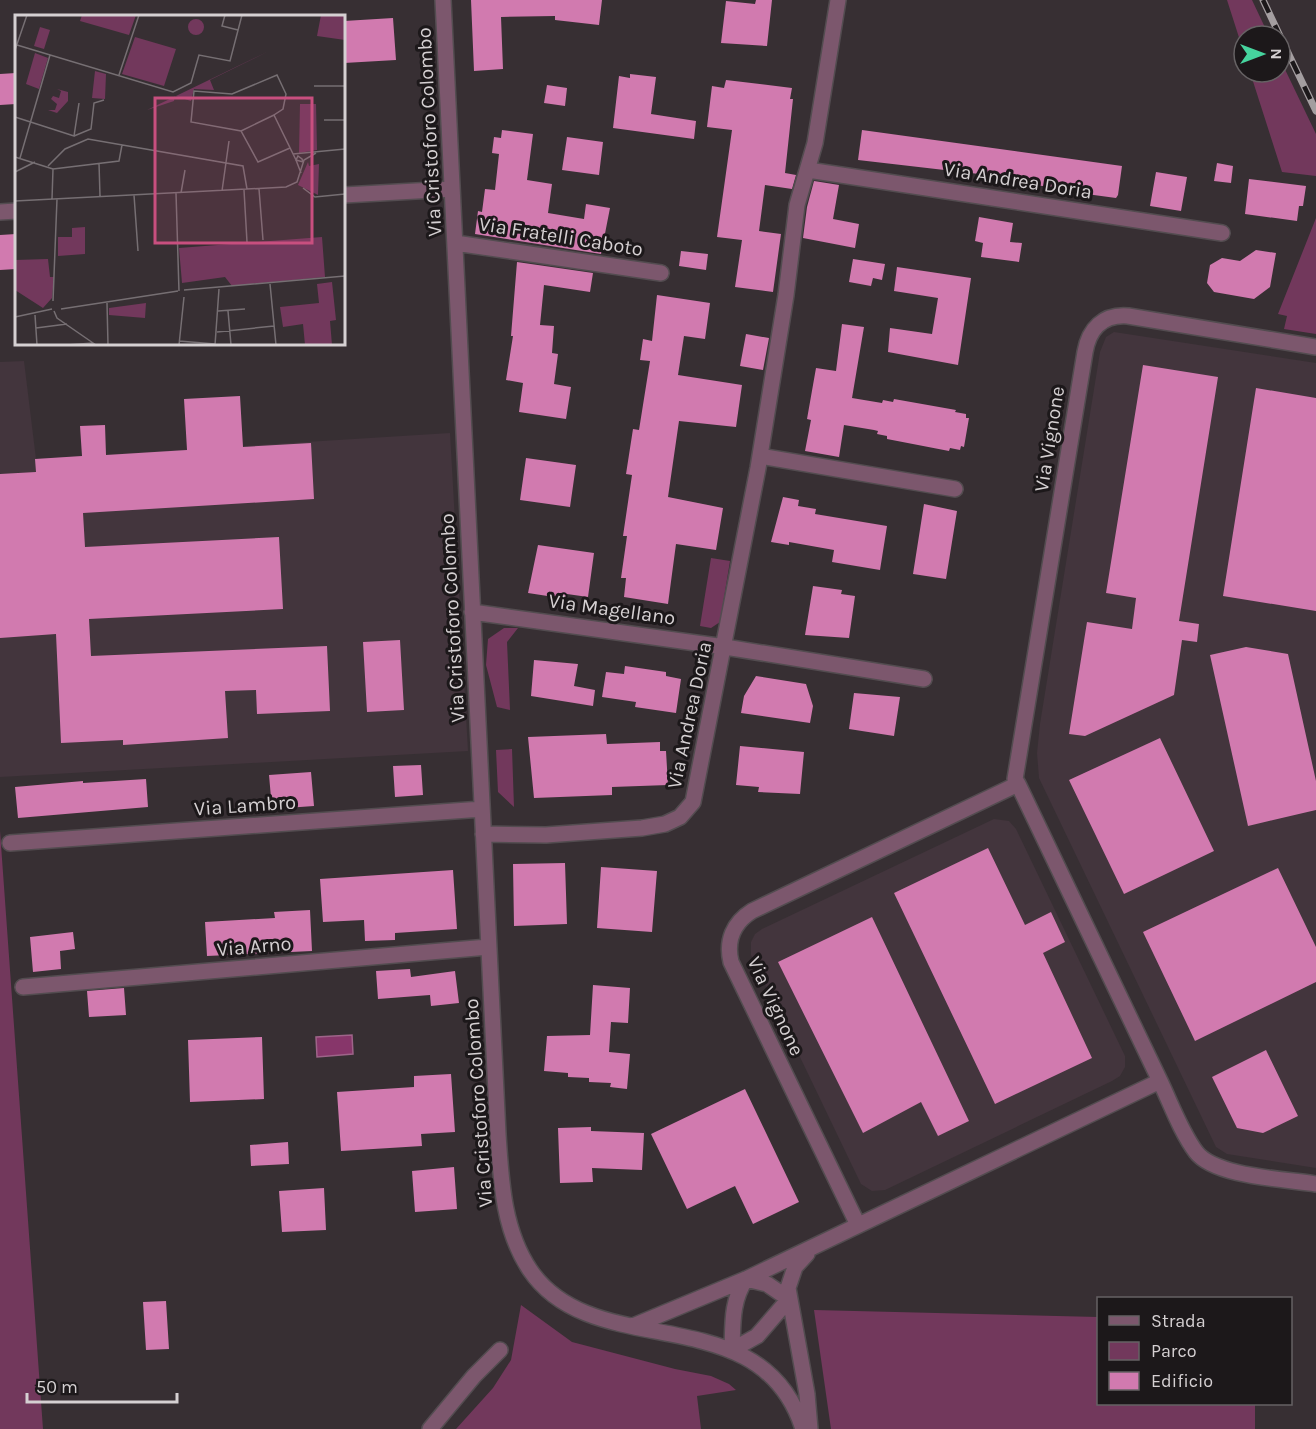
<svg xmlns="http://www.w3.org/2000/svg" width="1316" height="1429" font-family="Karla,sans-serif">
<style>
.built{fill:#43353d}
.green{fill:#72385c}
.water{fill:#87366a;stroke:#9e6489;stroke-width:1.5}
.building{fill:#d17aaf}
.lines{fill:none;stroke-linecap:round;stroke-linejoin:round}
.minor-casing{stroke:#534c50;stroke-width:18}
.minor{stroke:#7c576d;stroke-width:15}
.rail-casing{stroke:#a49ea0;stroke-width:7}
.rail{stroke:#1c181a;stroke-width:4.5;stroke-dasharray:14;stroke-linecap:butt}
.labels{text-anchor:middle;stroke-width:6;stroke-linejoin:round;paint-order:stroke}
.street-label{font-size:20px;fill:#d5d0d2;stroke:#1c181a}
.inset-road{fill:none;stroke:#766f73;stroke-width:1.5}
.view{fill:#c84f7f;fill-opacity:0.15;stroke:#c84f7f;stroke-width:3}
.inset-edge{fill:none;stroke:#d5d0d2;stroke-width:3}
</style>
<rect width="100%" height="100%" fill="#372f33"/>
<path class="built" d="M1114 332 1316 363V1168L1227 1154 1216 1147 1039 778 1037 753 1040 724 1100 352 1106 337Z
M24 361 36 459 450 433 468 751 0 777V362Z
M994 819 1009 821 1016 829 1125 1056V1067L1120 1076 1112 1081 885 1190 872 1191 861 1184 751 955V942L755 934 762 929Z"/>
<path class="green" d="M1227 0H1252L1269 36H1244V53Z
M1280 59 1316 134V176L1282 172 1250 72H1280Z
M1316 218V334L1284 329 1287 316 1278 314Z
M711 558 730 561 720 622 711 628 700 626Z
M504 628H518L507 642 510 710 497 707 486 665 488 639Z
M512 749 514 807 498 792 496 750Z
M0 831 43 1429H0Z
M521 1305 572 1342 675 1369 711 1376 729 1384 736 1390 697 1396 701 1429H456L493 1388 511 1360Z
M814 1310 1098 1317V1404H1255V1429H831Z"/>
<path class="water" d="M352 1035 353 1054 317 1057 316 1037Z"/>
<path class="building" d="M471 0H602L599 25 555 20V16L501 17 503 69 474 71Z
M756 0H772L767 46 721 43 726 1 755 4Z
M393 18 396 60 344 63V21Z
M16 73V104L0 105V74Z
M630 74 656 77 651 114 696 121 694 139 613 128 619 76 630 78Z
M726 80 792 88 790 99H793L785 173 796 175 792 189 765 185 759 231 781 234 773 292 735 287 742 240 717 237 732 130 707 127 712 86 724 88Z
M547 85 567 88 565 106 544 103Z
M502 130 533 134 527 180 552 184 548 213 584 219 586 204 610 208 601 254 475 234 478 211 482 212 485 189 495 190 499 154 492 153 494 137 501 138Z
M862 130 1122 166 1118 195 1116 198 1079 193V189L1007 183 1005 177 858 160Z
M567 137 603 142 599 175 562 170Z
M1217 163 1233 166 1231 183 1214 181Z
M1156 172 1187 177 1181 211 1150 206Z
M1249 179 1306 186 1303 206H1299L1297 221 1245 214Z
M814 181 839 185 833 219 859 224 855 248 803 238 807 207Z
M979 217 1013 223 1010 242 1022 243 1019 262 981 257 983 243 975 241Z
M16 234V269L0 270V235Z
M1256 250 1276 253 1270 287 1254 299 1214 292 1207 283 1210 265 1222 258 1240 261Z
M681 251 708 254 706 270 679 266Z
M853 259 885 264 882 280 873 278 871 286 849 282Z
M517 262 593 273 590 292 544 285 540 325 554 326 552 353 558 354 554 384 571 387 566 419 519 412 523 383 506 380 513 336H511Z
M897 267 971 278 958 365 888 352 890 328 932 334 938 298 894 291Z
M657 295 710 303 705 339 684 336 678 375 742 385 736 427 679 421 668 497 723 508 716 550 676 544 668 604 624 597 626 578H621L627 536H623L632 475 626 474 633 429 639 430 650 361 640 360 643 339 652 341Z
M842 324 864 327 852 398 882 403 883 400 893 402 894 399 956 410 955 412 966 414V418H969L964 447 961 446 960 450 950 448 949 451 887 439V436L877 434 878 431 874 430 844 425 839 457 805 451 811 420 807 419 816 368 836 371Z
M746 334 769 338 763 370 740 366Z
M1143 365 1218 377 1179 621 1199 624 1197 642 1182 640 1174 695 1085 736 1069 734 1087 622 1132 629 1136 598 1106 593Z
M1256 388 1316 398V611L1223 596Z
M240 396 243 447 311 443 314 499 83 513 85 547 279 537 283 609 89 619 91 656 327 646 330 711 257 714 256 690 225 691 228 738 123 745V740L61 743 56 634 0 638V474L36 472 35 459 82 456 80 426 105 425 106 455 187 450 184 399Z
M526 458 576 465 570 507 520 500Z
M783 497 799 500 798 506 816 509 815 514 887 526 880 570 832 562 834 550 789 542V545L771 542Z
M924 504 957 511 946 579 913 574Z
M538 545 594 553 588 597 567 594V599L528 593Z
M813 586 842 590 841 594 855 596 849 638 805 635Z
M400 640 404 710 367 712 363 642Z
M1246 647 1288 654 1316 781V810L1248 826 1210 655Z
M534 660 578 664 574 686 595 690 593 706 531 696Z
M625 666 666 672V676L681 679 676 713 635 707 636 702 602 697 606 672 624 674Z
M756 676 806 684 813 706 810 723 741 713 744 696Z
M854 693 900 697 894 736 849 729Z
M606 734 607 744 660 742V751H666L668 785 612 787V795L534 798 528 737Z
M1160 738 1214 851 1124 894 1069 780Z
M740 746 804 752 800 794 758 792 759 787 736 785Z
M421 765 423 795 395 797 393 766Z
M311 772 314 806 272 809 269 775Z
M146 779 148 807 18 818 15 787 83 781V783Z
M988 848 1025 925 1051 912 1065 942 1043 953 1092 1058 995 1104 894 893Z
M565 863 567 924 514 926 513 864Z
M601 867 657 871 652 932 597 928Z
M1278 868 1316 947V982L1195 1041 1143 932Z
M453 870 457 929 395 933V940L365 941 364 920 323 922 320 879Z
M310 910 312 951 207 956 205 922 275 918 274 912Z
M872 917 969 1121 938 1136 921 1102 863 1133 778 962Z
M73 932 75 949 60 951 61 969 33 972 30 937Z
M410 969 411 977 455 971 459 1003 431 1006 430 995 378 999 376 971Z
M593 985 630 988 628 1023 611 1022 609 1052 630 1054 627 1089 610 1087 611 1083 589 1082V1078L568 1077V1073L544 1071 547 1036 590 1035Z
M124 988 126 1015 89 1017 87 991Z
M262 1037 264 1099 190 1102 188 1040Z
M1266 1050 1298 1116 1263 1133 1237 1128 1212 1077Z
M451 1074 455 1132 421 1134 422 1146 341 1151 337 1092 414 1087V1076Z
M745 1089 799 1202 753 1224 735 1186 687 1209 651 1134Z
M591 1127V1131L644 1133 642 1170 592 1168 593 1182 560 1183 558 1128Z
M288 1142 289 1164 251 1166 250 1145Z
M454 1167 457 1209 415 1212 412 1171Z
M324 1188 326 1230 282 1232 279 1191Z
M166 1301 169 1349 146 1350 143 1302Z"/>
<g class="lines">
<g class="minor-casing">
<path id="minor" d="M443 0 498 1134C501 1180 503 1230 530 1270 594 1365 761 1295 803 1429
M808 170 1222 233
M344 195 452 189
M0 212 16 211
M455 243 661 273
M760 456 955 489
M472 612 725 647 924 679
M1018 784 1160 1081
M483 834 546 835 642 828 665 824 680 817 693 802 758 468 786 295 797 205 815 143 838 0
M10 843 482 809
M23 987 488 947
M858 1225 731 962C726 941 733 923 752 911L1018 784 1015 779 1085 352C1089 329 1103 314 1128 316L1316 347
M807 1254 795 1267 788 1288 807 1394 810 1429
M746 1279 767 1284 789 1299 757 1336 732 1350C733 1325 731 1301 746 1279Z
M633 1326 746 1279 1160 1081C1171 1104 1181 1132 1196 1152 1215 1177 1286 1179 1316 1184
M430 1429 474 1376 500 1350"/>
</g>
<use href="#minor" class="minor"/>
<g class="rail-casing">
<path id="rail" d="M1263 0 1280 36
M1280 36 1316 111"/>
</g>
<use href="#rail" class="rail"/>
</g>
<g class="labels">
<g class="street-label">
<text transform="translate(429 132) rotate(-93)" y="7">Via Cristoforo Colombo</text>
<text transform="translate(1018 180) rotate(9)" y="7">Via Andrea Doria</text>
<text transform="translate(561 236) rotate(9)" y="7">Via Fratelli Caboto</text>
<text transform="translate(1049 439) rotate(-81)" y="7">Via Vignone</text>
<text transform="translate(612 609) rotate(8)" y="7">Via Magellano</text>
<text transform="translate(452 618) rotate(-93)" y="7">Via Cristoforo Colombo</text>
<text transform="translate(689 715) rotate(-78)" y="7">Via Andrea Doria</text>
<text transform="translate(245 805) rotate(-4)" y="7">Via Lambro</text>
<text transform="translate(254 946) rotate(-5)" y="7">Via Arno</text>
<text transform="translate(776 1006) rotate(65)" y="7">Via Vignone</text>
<text transform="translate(478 1103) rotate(-94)" y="7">Via Cristoforo Colombo</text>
</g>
</g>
<g transform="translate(15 15)">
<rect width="330" height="330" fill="#372f33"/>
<path d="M67 0H121L114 20 65 6ZM306 0H330V25L302 21ZM173 12a8 8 0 1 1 16 0a8 8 0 1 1-16 0ZM25 12 35 15 29 34 19 31ZM120 22 161 34 149 71 107 59ZM252 37 195 65 199 75 179 74 176 86 160 81 159 86 132 95ZM20 38 33 43 24 74 11 69ZM80 56 91 59 90 84 77 83ZM42 74 53 77V86L42 98 33 95H40L42 89 36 84 38 81 44 83 46 76ZM285 89H301L302 135 284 138ZM293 147 294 151 304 149 303 180 283 170ZM70 212V239L43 241V222H57V213ZM307 222 310 262 217 271 210 262 167 268 164 233ZM33 244 35 262H39L37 283 28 293 0 275V245ZM317 267 321 305 315 306 317 330H290L288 309 268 312 265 292 304 288 302 269ZM131 288 130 303 94 300V293Z" fill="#72385c"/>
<path class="inset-road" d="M210 0 207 11 223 15M2 30 158 77 176 68 184 40 215 46 227 0M0 35 12 0M104 60 124 0M299 71H330M0 102 59 121 64 88M309 105H330M226 116 259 100M59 121 76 114 79 88 89 85M275 133 243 147 226 116 176 107 179 76 217 79 262 60 271 79 268 94 259 100 281 145 286 158M278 139 330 134M283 141 287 144 288 147 281 145ZM0 142 38 154M5 143 35 40M84 148 85 181M33 151 50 134 73 124 228 151 232 174M38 154 104 146 107 130M0 157 20 147M288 173 300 182 330 179M244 174 248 225M229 175 232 227M207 176 214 126M161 178 164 276M166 178 170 155M119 180 123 236M37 184 38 154M0 186 271 172 282 167 289 145 301 138M255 269 261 330M169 275 330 261M38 286 42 184M92 288 93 330M46 294 163 276M39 296 42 303 81 330M203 296 230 294M213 296 216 330M20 300 22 330M0 302 37 294M21 313 52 309M202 317 259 311M164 326 200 329M52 330 78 328M164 330 169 282M200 330 204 274"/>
<path class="view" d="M140 83H297V228H140Z"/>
<rect width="330" height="330" class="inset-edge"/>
</g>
<rect x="1097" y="1297" width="195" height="108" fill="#1c181a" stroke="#666264" stroke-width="1.5"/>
<rect x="1109" y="1316" width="30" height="9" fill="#7c576d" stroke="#666264" stroke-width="1.5"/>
<text x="1151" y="1327" font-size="18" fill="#d5d0d2">Strada</text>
<rect x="1109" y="1342" width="30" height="18" fill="#72385c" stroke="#666264" stroke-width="1.5"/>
<text x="1151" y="1357" font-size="18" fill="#d5d0d2">Parco</text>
<rect x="1109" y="1372" width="30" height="18" fill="#d17aaf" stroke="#666264" stroke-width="1.5"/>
<text x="1151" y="1387" font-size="18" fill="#d5d0d2">Edificio</text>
<g transform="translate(1262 54) rotate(90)"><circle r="28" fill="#1c181a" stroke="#666264" stroke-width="1.5"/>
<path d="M0-4.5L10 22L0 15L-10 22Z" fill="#46d49e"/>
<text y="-9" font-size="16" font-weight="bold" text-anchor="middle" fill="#d5d0d2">N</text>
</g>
<path d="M27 1393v9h150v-9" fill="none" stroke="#d5d0d2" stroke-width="3"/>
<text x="36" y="1393" font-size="18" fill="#d5d0d2" stroke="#1c181a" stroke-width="4.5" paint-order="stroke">50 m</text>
</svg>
